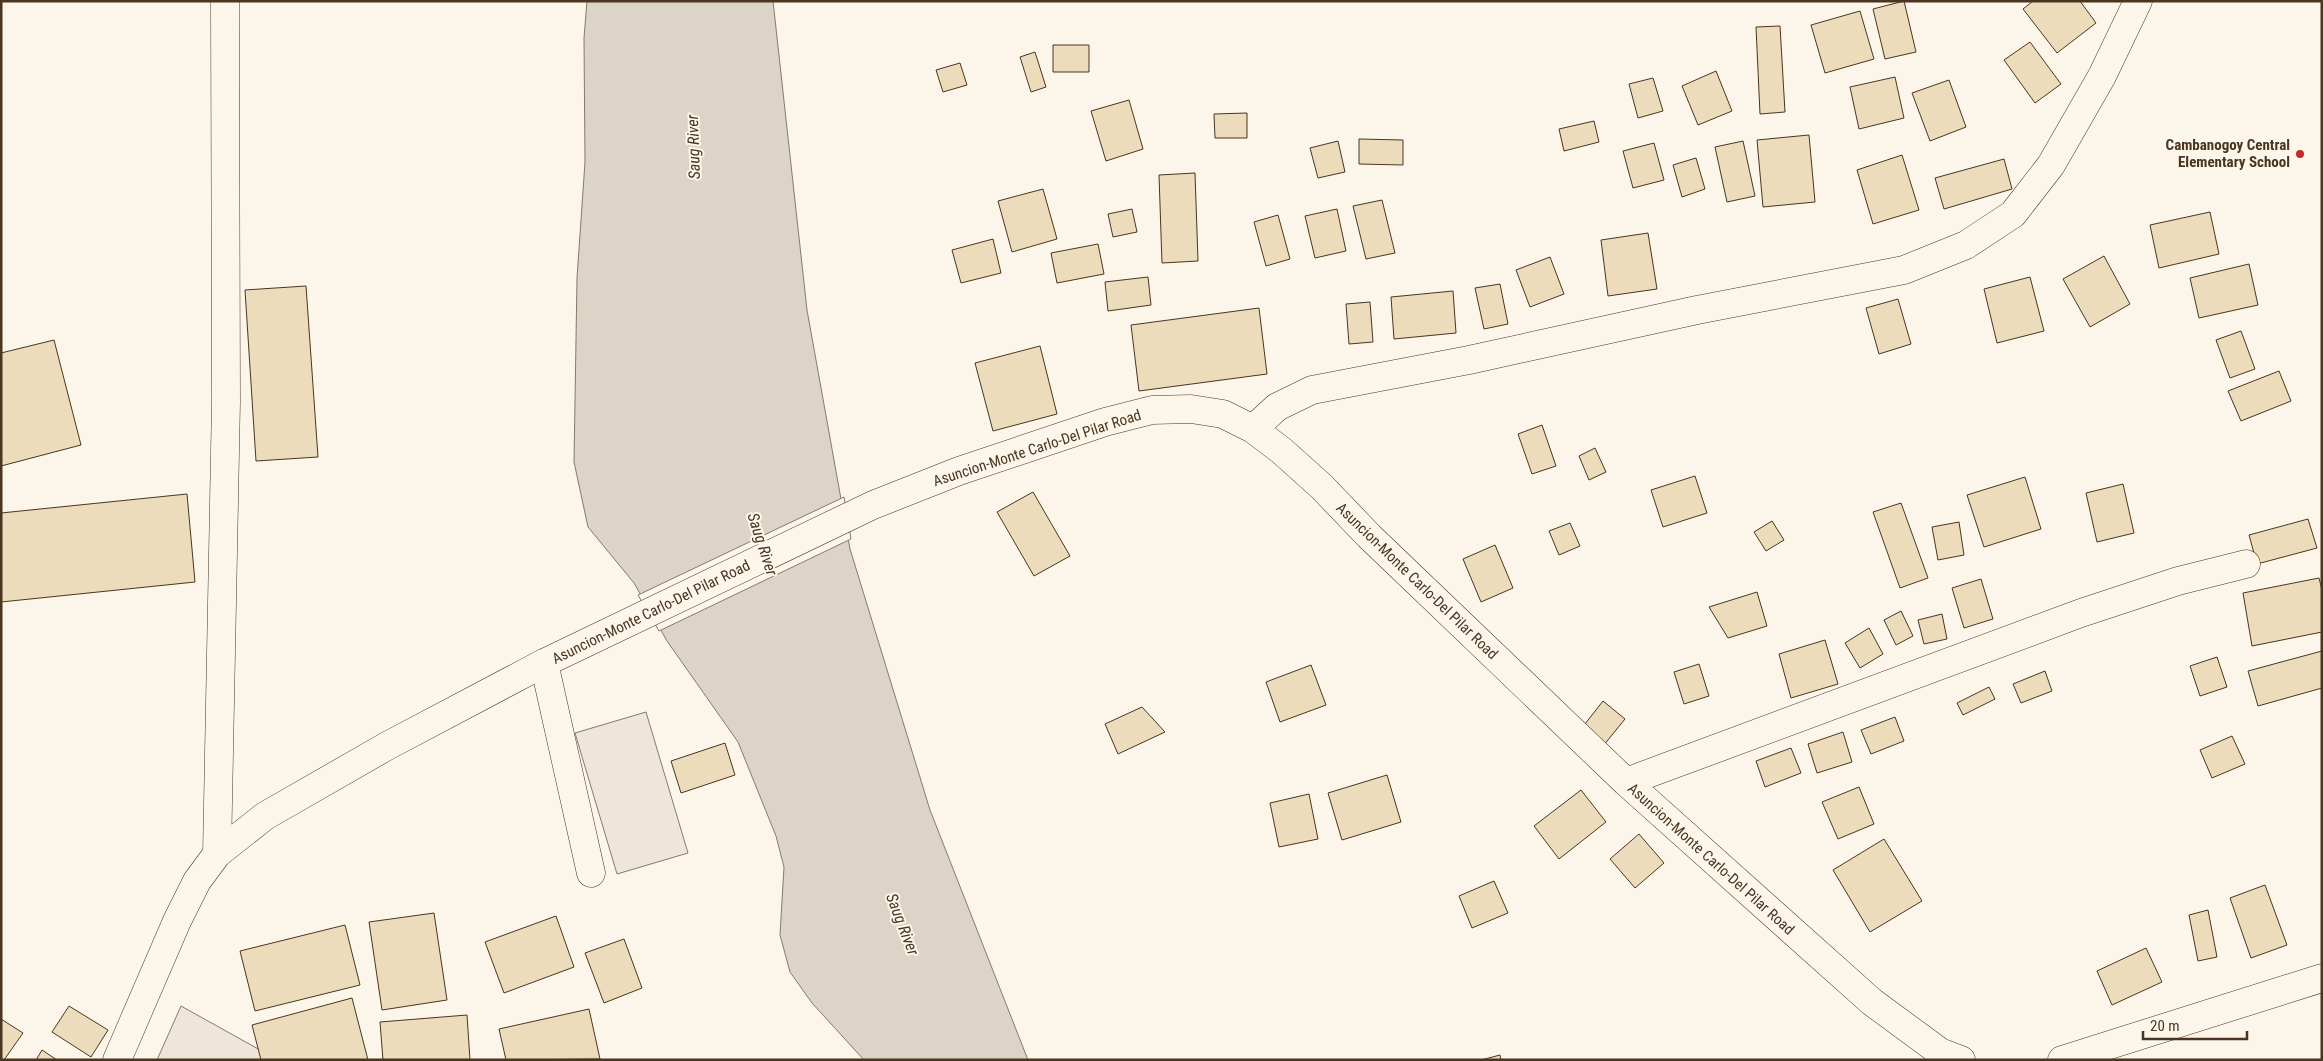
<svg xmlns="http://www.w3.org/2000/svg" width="2323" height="1061" font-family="'Roboto Condensed',sans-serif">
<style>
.green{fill:#ede6d9;stroke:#887966}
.water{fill:#dcd4c6;stroke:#887966}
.pier{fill:#fbf6e9;stroke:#887966}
.building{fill:#ecdcbc;stroke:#4a3520}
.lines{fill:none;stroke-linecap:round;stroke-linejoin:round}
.minor-casing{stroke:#4a3520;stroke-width:29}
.minor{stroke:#fbf6e9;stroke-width:28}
.poi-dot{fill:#c62828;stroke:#fbf6e9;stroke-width:2}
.labels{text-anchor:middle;stroke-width:4;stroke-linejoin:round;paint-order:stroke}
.poi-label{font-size:15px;font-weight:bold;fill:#4a3520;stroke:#fbf6e9;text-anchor:end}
.street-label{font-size:15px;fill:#4a3520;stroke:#fbf6e9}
.water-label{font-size:16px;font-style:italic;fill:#4a3520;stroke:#fbf6e9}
</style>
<rect width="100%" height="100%" fill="#fbf6e9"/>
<path class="green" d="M646 712 688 853 617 874 575 733Z
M181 1006 278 1060H157Z"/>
<path class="water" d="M587 1H773L807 310 850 549 930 810 1028 1060H864L812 1003 790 972 780 935 784 867 776 836 738 742 667 641 634 583 588 527 574 462 577 278 585 162 584 38Z"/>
<path class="pier" d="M844 497 851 539 659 631 638 595Z"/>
<path class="building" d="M1904 1 1916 52 1885 59 1873 9Z
M2033 1H2080L2096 23 2057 53 2023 9Z
M1860 11 1874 59 1825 73 1811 25Z
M1780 26 1785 112 1760 114 1756 27Z
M2030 42 2061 84 2035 103 2004 60Z
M1053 45H1089V72H1053Z
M1035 52 1046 87 1031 92 1020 57Z
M960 63 967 85 943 92 936 70Z
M1716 71 1732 111 1698 125 1682 86Z
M1895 77 1904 118 1859 129 1850 87Z
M1653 78 1663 111 1638 118 1629 84Z
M1949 80 1966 127 1930 141 1912 93Z
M1129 100 1143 149 1106 161 1091 111Z
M1247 113V138H1215L1214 114Z
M1594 121 1599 142 1564 151 1559 129Z
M1809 135 1815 202 1763 207 1757 140Z
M1359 139 1403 140V165L1359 164Z
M1338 141 1345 172 1318 178 1310 148Z
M1743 141 1755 196 1727 202 1715 147Z
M1654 143 1664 180 1633 188 1623 151Z
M1902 155 1919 210 1873 224 1857 170Z
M1696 158 1705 189 1682 197 1673 165Z
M2004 159 2012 189 1944 209 1935 178Z
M1195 173 1198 261 1162 263 1159 175Z
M1043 189 1057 239 1012 252 998 201Z
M1382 200 1395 253 1366 259 1353 206Z
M1132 209 1137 232 1113 237 1108 214Z
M1337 209 1346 251 1315 258 1305 216Z
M2210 212 2219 254 2159 268 2150 225Z
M1278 215 1290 259 1266 266 1254 222Z
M1648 233 1657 289 1608 296 1601 240Z
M993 239 1001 273 961 283 952 250Z
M1098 244 1104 274 1057 283 1051 253Z
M2104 256 2130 304 2090 327 2063 279Z
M1550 257 1564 294 1530 307 1516 270Z
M2249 264 2258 305 2199 318 2190 278Z
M1148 277 1151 305 1108 311 1105 282Z
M2030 277 2044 331 1997 343 1984 289Z
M1500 284 1508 324 1484 329 1475 288Z
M306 286 318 457 256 461 245 290Z
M1453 291 1456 333 1394 339 1391 297Z
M1898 299 1911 344 1879 354 1866 308Z
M1370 302 1373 342 1349 344 1346 304Z
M1259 308 1267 374 1139 391 1131 325Z
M2241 331 2255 369 2230 378 2216 340Z
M54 340 81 445 1 466V353Z
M1040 346 1057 414 993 431 975 363Z
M2279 371 2291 401 2241 421 2228 391Z
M1542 425 1556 466 1532 474 1518 434Z
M1595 448 1606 472 1589 480 1579 456Z
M1695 476 1707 513 1663 527 1651 490Z
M2025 477 2041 529 1984 547 1967 495Z
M2123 484 2134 533 2097 542 2086 493Z
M1033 492 1070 556 1034 576 997 512Z
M187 494 195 582 1 602V513Z
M1901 503 1928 578 1900 588 1873 512Z
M2308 519 2317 548 2257 564 2249 535Z
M1772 521 1784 540 1766 551 1754 532Z
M1959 522 1964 555 1938 560 1932 527Z
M1570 523 1580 546 1559 555 1549 531Z
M1495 545 1513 588 1481 602 1463 559Z
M2319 578 2322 590V632L2252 646 2243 593Z
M1981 579 1993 619 1964 628 1952 588Z
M1757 592 1767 626 1728 638 1709 607Z
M1901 611 1913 636 1896 645 1884 620Z
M1942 614 1947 639 1924 644 1918 620Z
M1869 628 1883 654 1860 668 1845 643Z
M1825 640 1838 684 1791 698 1779 654Z
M2322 651V688L2258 706 2248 671Z
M2217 657 2227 687 2200 696 2190 666Z
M1699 664 1709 696 1684 704 1674 672Z
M1311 665 1326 705 1280 722 1266 682Z
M2045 671 2052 691 2021 703 2013 684Z
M1989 687 1995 699 1963 715 1957 703Z
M1603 701 1625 719 1603 746 1581 729Z
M1142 707 1165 732 1118 754 1105 724Z
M1895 717 1904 741 1871 754 1861 730Z
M1843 732 1852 762 1817 773 1808 744Z
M2232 736 2245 764 2212 778 2200 750Z
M725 743 735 775 681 793 671 761Z
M1791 748 1801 773 1765 787 1756 761Z
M1387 775 1401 822 1342 840 1328 793Z
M1859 787 1874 824 1838 839 1822 802Z
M1581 790 1606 822 1559 859 1534 826Z
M1309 794 1318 839 1279 847 1270 803Z
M1639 834 1664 863 1635 888 1610 859Z
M1884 839 1922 901 1870 932 1833 870Z
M1494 881 1508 913 1472 928 1459 896Z
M2265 885 2287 945 2251 958 2230 898Z
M2208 910 2217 957 2198 961 2189 915Z
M434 913 447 1000 382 1010 369 922Z
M556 916 574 967 504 993 485 942Z
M345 925 360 985 255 1011 240 951Z
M624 939 642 988 604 1003 585 953Z
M2146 948 2162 982 2112 1005 2097 971Z
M352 998 368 1060H261L252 1025Z
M69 1006 108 1030 91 1057 52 1032Z
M589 1009 600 1059 506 1060 499 1029Z
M467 1015 470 1060H383L380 1022Z
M1 1019 23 1033 4 1060H1Z
M42 1050 57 1060H36Z
M1500 1055 1501 1060H1481Z"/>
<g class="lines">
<g class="minor-casing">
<path id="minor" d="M1253 429 1277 407 1312 390 1469 360 1697 310 1904 270 1966 245 2013 214 2051 165 2102 76 2138 1
M544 663 591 873
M1626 782 2081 613 2178 581 2246 564
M217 854 226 402 225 1
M117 1060 177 921 197 881 217 854 265 816 387 746 544 663 873 505 959 471 1105 422 1152 410 1191 409 1223 414 1253 429 1282 451 1322 487 1369 536 1626 782 1872 1002 1940 1052 1961 1060
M2062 1060 2322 978"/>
</g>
<use href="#minor" class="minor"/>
</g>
<circle class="poi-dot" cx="2300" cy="154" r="5"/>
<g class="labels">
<g class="poi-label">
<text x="2290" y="150">Cambanogoy Central<tspan x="2290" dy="17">Elementary School</tspan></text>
</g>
<g class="street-label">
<text transform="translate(1037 448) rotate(-18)" y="5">Asuncion-Monte Carlo-Del Pilar Road</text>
<text transform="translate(1417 581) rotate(44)" y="5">Asuncion-Monte Carlo-Del Pilar Road</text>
<text transform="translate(651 612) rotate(-26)" y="5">Asuncion-Monte Carlo-Del Pilar Road</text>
<text transform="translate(1711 859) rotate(42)" y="5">Asuncion-Monte Carlo-Del Pilar Road</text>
</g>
<g class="water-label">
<text transform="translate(693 147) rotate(-92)" y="6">Saug River</text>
<text transform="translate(763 544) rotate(72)" y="6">Saug River</text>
<text transform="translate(903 924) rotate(69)" y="6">Saug River</text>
</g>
</g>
<rect width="2323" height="1061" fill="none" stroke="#4a3520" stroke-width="5"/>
<path d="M2143 1031v8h104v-8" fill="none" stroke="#4a3520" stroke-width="2.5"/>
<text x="2150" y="1031" font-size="15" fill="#4a3520" stroke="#fbf6e9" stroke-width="4" paint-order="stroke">20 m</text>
</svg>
